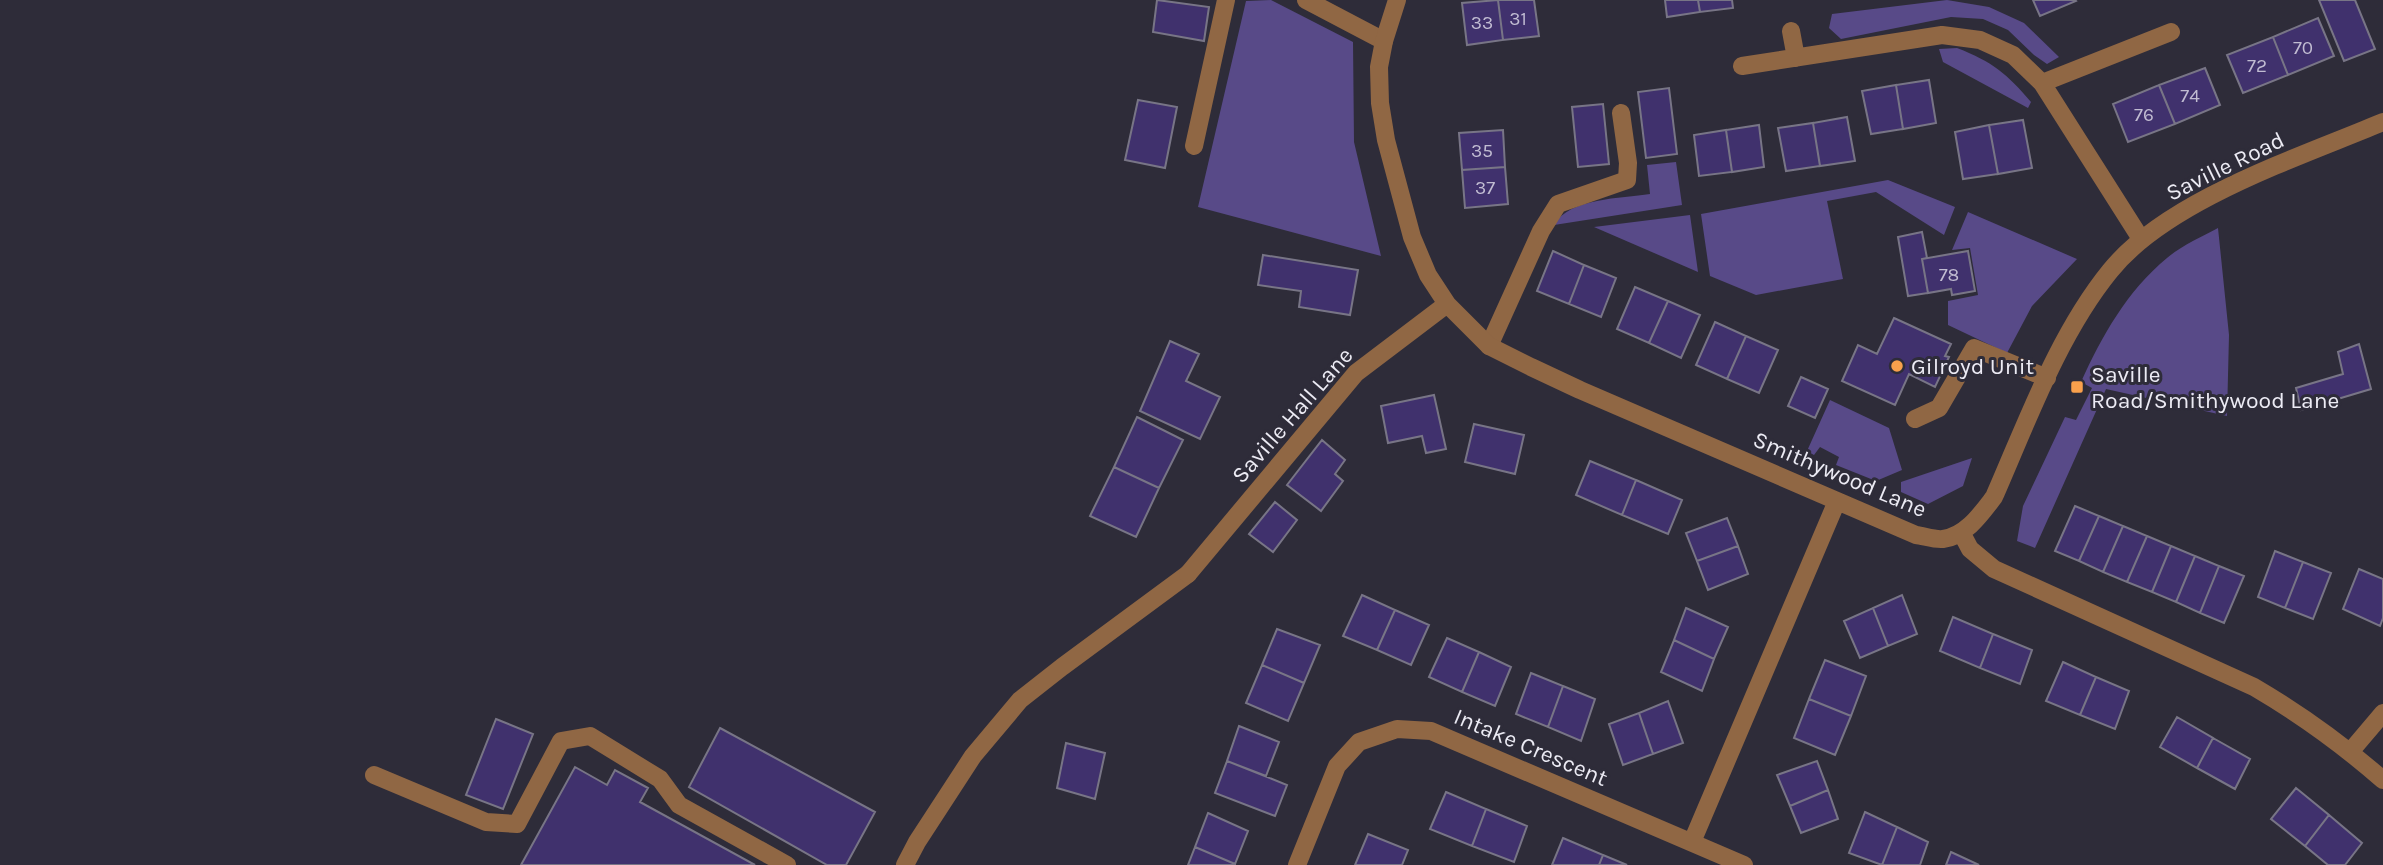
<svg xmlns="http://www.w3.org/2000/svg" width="2383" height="865" font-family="Karla,sans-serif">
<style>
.green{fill:#584a88}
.building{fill:#40316d;stroke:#787586;stroke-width:2}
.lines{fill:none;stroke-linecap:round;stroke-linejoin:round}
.service{stroke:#906744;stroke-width:18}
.minor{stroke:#906744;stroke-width:18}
.poi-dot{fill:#f9a04c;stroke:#2e2c39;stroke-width:2.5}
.labels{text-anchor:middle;stroke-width:6;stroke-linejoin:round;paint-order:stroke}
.number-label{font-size:19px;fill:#c1bcd2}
.street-label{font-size:23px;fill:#ecebf4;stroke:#2e2c39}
.poi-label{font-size:23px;fill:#ecebf4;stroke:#2e2c39;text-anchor:start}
</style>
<rect width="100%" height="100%" fill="#2e2c39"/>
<path class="green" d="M1271 0 1353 42 1354 142 1381 256 1198 207 1246 1Z
M1947 0 1989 7 2024 23 2059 57 2047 64 2034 55 2008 30 1983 19 1951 17 1841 39 1829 28 1832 14Z
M1957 48C1993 62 2007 74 2031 102L2028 108 1943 62 1939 49Z
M1676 162 1682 205 1554 225C1570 197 1621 199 1650 194L1647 165Z
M1888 180 1955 207 1944 235 1876 192 1827 201 1843 279 1756 295 1710 276 1701 214Z
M1968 212 2077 259 2032 306 2007 353 1948 325V301L1978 295 1970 248 1952 250Z
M1690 215 1698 272 1594 227Z
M2218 228 2229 335 2227 416 2106 389 2035 548 2017 541 2023 506 2065 417 2076 420 2092 388 2081 382C2102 336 2127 291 2167 258 2181 246 2201 237 2218 228Z
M1830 400 1889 428 1902 470 1876 481 1836 465 1839 457 1820 447 1814 455 1807 451Z
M1972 458 1963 486 1928 504 1901 492V482Z"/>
<path class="building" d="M1157 0 1209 7 1204 41 1153 32Z
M1498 0 1503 40 1467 45 1462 3Z
M1498 0H1534L1539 36 1503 40Z
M1665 0H1698L1700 12 1667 17Z
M1698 0H1732L1733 8 1700 12Z
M2033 0H2075L2076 1 2040 16Z
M2319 0H2355L2375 49 2344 61Z
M2318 18 2334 56 2288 75 2273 37Z
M2273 37 2288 75 2243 93 2227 55Z
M2205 68 2220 105 2175 124 2159 85Z
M1929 80 1936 123 1903 129 1896 85Z
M1896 85 1903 129 1871 134 1862 91Z
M2159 85 2175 124 2128 142 2113 104Z
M1669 88 1677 154 1646 158 1638 92Z
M1138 100 1177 107 1165 168 1125 160Z
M1603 104 1609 164 1578 167 1572 107Z
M1847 117 1855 161 1820 166 1813 123Z
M2023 120 2032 168 1998 174 1989 125Z
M1813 123 1820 166 1786 171 1778 128Z
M1759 125 1764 167 1732 172 1726 130Z
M1989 125 1998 174 1963 179 1955 132Z
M1503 130 1505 167 1462 170 1459 133Z
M1726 130 1732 172 1699 176 1694 135Z
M1505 167 1508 204 1465 208 1462 170Z
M1922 232 1927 258 1922 259 1928 293 1908 296 1898 237Z
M1553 251 1584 265 1569 304 1537 291Z
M1968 251 1975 291 1952 295 1951 289 1928 293 1922 259Z
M1263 255 1358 270 1350 315 1299 307 1301 291 1258 285Z
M1584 265 1616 278 1601 317 1569 304Z
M1635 287 1668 301 1649 343 1617 329Z
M1668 301 1700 315 1681 358 1649 343Z
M1894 318 1951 344 1945 356 1949 357 1935 387 1909 374 1895 405 1842 381 1858 345 1877 354Z
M1715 322 1746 336 1727 379 1696 365Z
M1746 336 1778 350 1759 393 1727 379Z
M1170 341 1199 354 1186 381 1220 397 1200 439 1140 411Z
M2359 344 2371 389 2301 410 2296 388 2343 374 2338 352Z
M1801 377 1828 389 1815 418 1788 406Z
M1434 395 1446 449 1426 453 1422 436 1388 443 1381 406Z
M1137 417 1183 440 1159 488 1114 467Z
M1474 424 1524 435 1515 474 1465 462Z
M1322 440 1345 460 1335 474 1343 481 1321 511 1287 485Z
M1590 461 1636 480 1622 515 1576 495Z
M1114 467 1159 488 1136 537 1090 516Z
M1636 480 1682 500 1668 534 1622 515Z
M1275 502 1297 520 1273 552 1249 534Z
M2075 506 2099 516 2079 561 2055 551Z
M2099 516 2123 526 2103 572 2079 561Z
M1727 518 1738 546 1697 561 1686 533Z
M2123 526 2147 536 2127 582 2103 572Z
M2147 536 2171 546 2152 592 2127 582Z
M1738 546 1748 574 1708 590 1697 561Z
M2171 546 2195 556 2176 602 2152 592Z
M2275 551 2303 562 2285 608 2258 597Z
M2195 556 2219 566 2200 613 2176 602Z
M2303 562 2331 573 2313 619 2285 608Z
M2219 566 2244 576 2224 623 2200 613Z
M2359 569 2383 579V618L2380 626 2343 609Z
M1362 595 1395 610 1377 650 1343 636Z
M1902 595 1917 634 1888 646 1873 608Z
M1686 608 1728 627 1714 659 1674 640Z
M1873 608 1888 646 1860 658 1844 621Z
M1395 610 1429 625 1411 665 1377 650Z
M1953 617 1993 634 1980 668 1940 651Z
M1277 629 1320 645 1304 683 1262 665Z
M1993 634 2032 650 2020 684 1980 668Z
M1447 638 1479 652 1462 692 1429 677Z
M1674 640 1714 659 1702 691 1661 672Z
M1479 652 1511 667 1495 706 1462 692Z
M1825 660 1866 676 1851 716 1809 699Z
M2063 662 2096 677 2080 715 2046 701Z
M1262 665 1304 683 1288 721 1246 703Z
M1531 673 1563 686 1548 727 1516 714Z
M2096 677 2129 691 2115 729 2080 715Z
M1563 686 1595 699 1581 741 1548 727Z
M1809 699 1851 716 1835 755 1794 738Z
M1668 701 1683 743 1653 754 1639 713Z
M1639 713 1653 754 1623 765 1609 724Z
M2177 717 2213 738 2197 768 2160 747Z
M496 719 533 734 503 809 466 795Z
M1239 726 1279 742 1266 776 1227 761Z
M720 728 875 812 846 865H827L689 787Z
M2213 738 2250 759 2235 789 2197 768Z
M1066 743 1105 753 1095 799 1057 788Z
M1227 761 1287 785 1275 816 1215 793Z
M1817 761 1828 790 1790 806 1777 775Z
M575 767 607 785 615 770 648 788 640 802 755 865H521Z
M2296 788 2329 815 2305 846 2271 819Z
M1828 790 1838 819 1801 833 1790 806Z
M1446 792 1486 809 1472 846 1430 829Z
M1486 809 1527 826 1514 862 1472 846Z
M1865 812 1897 827 1882 865 1849 853Z
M1208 813 1248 831 1235 864 1195 847Z
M2329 815 2362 843 2345 865H2328L2305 846Z
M1897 827 1928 842 1920 865H1882Z
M1368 834 1408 850 1402 865H1355Z
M1563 838 1603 855 1599 865H1552Z
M1195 847 1235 864V865H1188Z
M1951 852 1979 865H1946Z
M1603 855 1627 865H1599Z"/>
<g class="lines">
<path class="service" d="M1306 0 1384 41
M1194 146 1226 0
M1489 346 1541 231 1558 204 1627 180 1628 163 1621 113
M1915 419 1939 408 1974 348 2047 378
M374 775 486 822 517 824 561 741 590 736 660 779 679 805 787 865
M905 865 917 842 973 756 1020 700 1062 667 1188 574"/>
<path class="minor" d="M1397 0 1384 41 1379 67 1380 103 1386 140 1412 237 1428 275 1447 304 1489 346 1531 367 1580 390 1916 535C1924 536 1935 540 1943 539 1966 536 1981 514 1994 497 2027 422 2058 335 2110 271 2167 200 2300 157 2383 122
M1791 31 1796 58
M1742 66 1942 35 1980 40 2013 55 2042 83 2141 239
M2042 83 2171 32
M1961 532 1970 549 1994 569 2254 687C2300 714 2343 745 2383 780
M1188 574 1356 373 1447 304
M2350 752 2383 713
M1692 842 1837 501
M1297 865 1337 766 1359 742 1397 729 1431 731 1744 865"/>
</g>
<g class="poi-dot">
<circle cx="1897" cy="366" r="7"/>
<rect x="2070" y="380" width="14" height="14" rx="3.5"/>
</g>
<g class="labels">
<g class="number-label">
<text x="1518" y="25">31</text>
<text x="1482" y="29">33</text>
<text x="2303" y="54">70</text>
<text x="2257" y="72">72</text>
<text x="2190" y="102">74</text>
<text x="2144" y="121">76</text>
<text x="1482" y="157">35</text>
<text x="1485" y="194">37</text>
<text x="1949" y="281">78</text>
</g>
<g class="street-label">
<text transform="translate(2225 166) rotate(-26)" y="8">Saville Road</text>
<text transform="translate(1292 415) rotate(-49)" y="8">Saville Hall Lane</text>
<text transform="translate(1840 474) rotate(23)" y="8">Smithywood Lane</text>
<text transform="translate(1531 747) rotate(23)" y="8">Intake Crescent</text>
</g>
<g class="poi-label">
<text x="1911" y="374">Gilroyd Unit</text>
<text x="2091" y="382">Saville<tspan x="2091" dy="26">Road/Smithywood Lane</tspan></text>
</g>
</g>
</svg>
